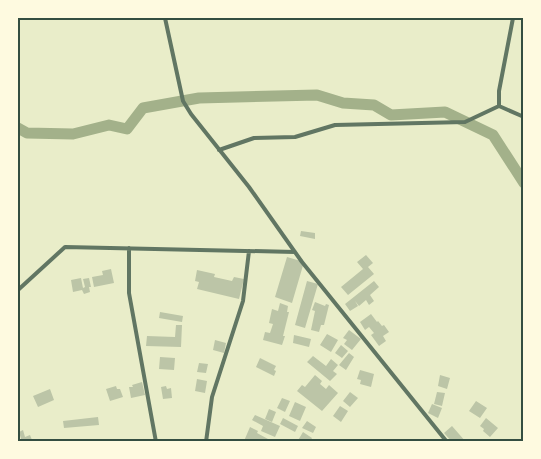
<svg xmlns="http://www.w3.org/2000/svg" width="541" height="459" font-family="'Work Sans',sans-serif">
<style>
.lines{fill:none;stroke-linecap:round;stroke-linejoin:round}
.river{stroke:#a3b18a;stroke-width:11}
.building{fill:#bcc5a7}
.minor{stroke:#617663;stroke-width:4}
.neatline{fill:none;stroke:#344e41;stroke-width:2}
</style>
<rect width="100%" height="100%" fill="#e9edc9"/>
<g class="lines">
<path class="river" d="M18 128 27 133 73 134 109 125 127 129 143 108 199 98 317 95 343 103 374 105 391 115 445 112 493 135 524 183"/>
</g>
<path class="building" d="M301 231 315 233V239L300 236Z
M366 255 373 263 368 267 374 274 348 295 341 287 363 269 357 262Z
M287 257 304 262 292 303 275 297Z
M111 269 114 283 94 287 92 277 103 275 102 271Z
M197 270 215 274 214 277 232 281 234 277 244 279 239 299 197 289 199 282 195 281Z
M81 278 83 288 85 287 83 279 89 278 91 287H89L90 292 84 294 82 290 73 292 71 280Z
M307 281 318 284 305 328 295 325Z
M374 281 379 287 370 295 374 301 369 305 366 300 359 306 355 301 358 306 350 311 345 304Z
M315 302 325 306 326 304 329 305 324 325H321L319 332 311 330 315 311 312 310Z
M280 303 288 306 287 312H289L283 336H285L282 345 263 340 265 332 270 333 273 324 269 323 272 309 278 311Z
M160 312 183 316 182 322 159 318Z
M371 314 377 322 378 321 382 326 384 325 389 332 383 336 386 341 379 346 371 335 374 333 369 327 365 330 360 322Z
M176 325H182L181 347 146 346 147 336 175 337Z
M349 330 361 339 352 350 344 344 347 340 343 338Z
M327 334 338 340 331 352 320 345Z
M294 335 311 339 309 347 293 343Z
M215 340 226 343 224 353 213 350Z
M341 345 348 351 342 358 335 353Z
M349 353 354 357 346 370 339 365Z
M313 356 326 366 331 359 338 365 333 371 337 374 330 381 307 362Z
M160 357 175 358 174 370 159 369Z
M260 358 276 366 274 370 276 371 274 376 256 367Z
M199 363 208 364 206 373 197 372Z
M360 370 374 374 371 387 360 384 361 380 357 379Z
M315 375 322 381 320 384 326 389 329 385 338 393 322 411 297 391 302 385 305 387Z
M440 375 450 378 447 389 438 386Z
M197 379 207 381 205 393 195 391Z
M142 382 145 395 131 398 129 387H133L132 385Z
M116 386 117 389H120L123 397 110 401 106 389Z
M166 386 167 389 171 388 172 398 163 399 161 387Z
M50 389 54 400 38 407 33 396Z
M350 392 358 398 350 407 343 401Z
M437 392 445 393 442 406 434 404Z
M282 398 290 401 285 412 277 408Z
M476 401 487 408 480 418 469 411Z
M295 402 306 407 300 421 289 416Z
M432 404 442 408 438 418 428 413Z
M340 406 348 411 341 422 333 416Z
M269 409 276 412 272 422 265 419Z
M255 415 280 426 275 437 261 431 263 426 252 420Z
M98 417 99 425 64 428 63 421Z
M283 418 298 426 295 432 280 424Z
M486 418 498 428 490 437 483 431 484 429 480 426Z
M307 421 316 427 313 433 302 428Z
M452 426 466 442H452L444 433Z
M250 427 258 431 257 433 268 439 267 442 244 441Z
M23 430 25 437 30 435 32 440 22 442 19 432Z
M303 432 312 438 310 442H297Z"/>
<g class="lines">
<path class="minor" d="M165 18 183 101 191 114 249 187 302 262 447 442
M499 106V91L513 18
M219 150 254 138 295 137 335 125 465 122 499 106 524 117
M129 248V293L156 442
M18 290 65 247 295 252
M206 442 212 397 243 301 249 251"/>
</g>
<rect width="541" height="459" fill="none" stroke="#fefae0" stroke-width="38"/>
<rect x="19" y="19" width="503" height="421" class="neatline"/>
</svg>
